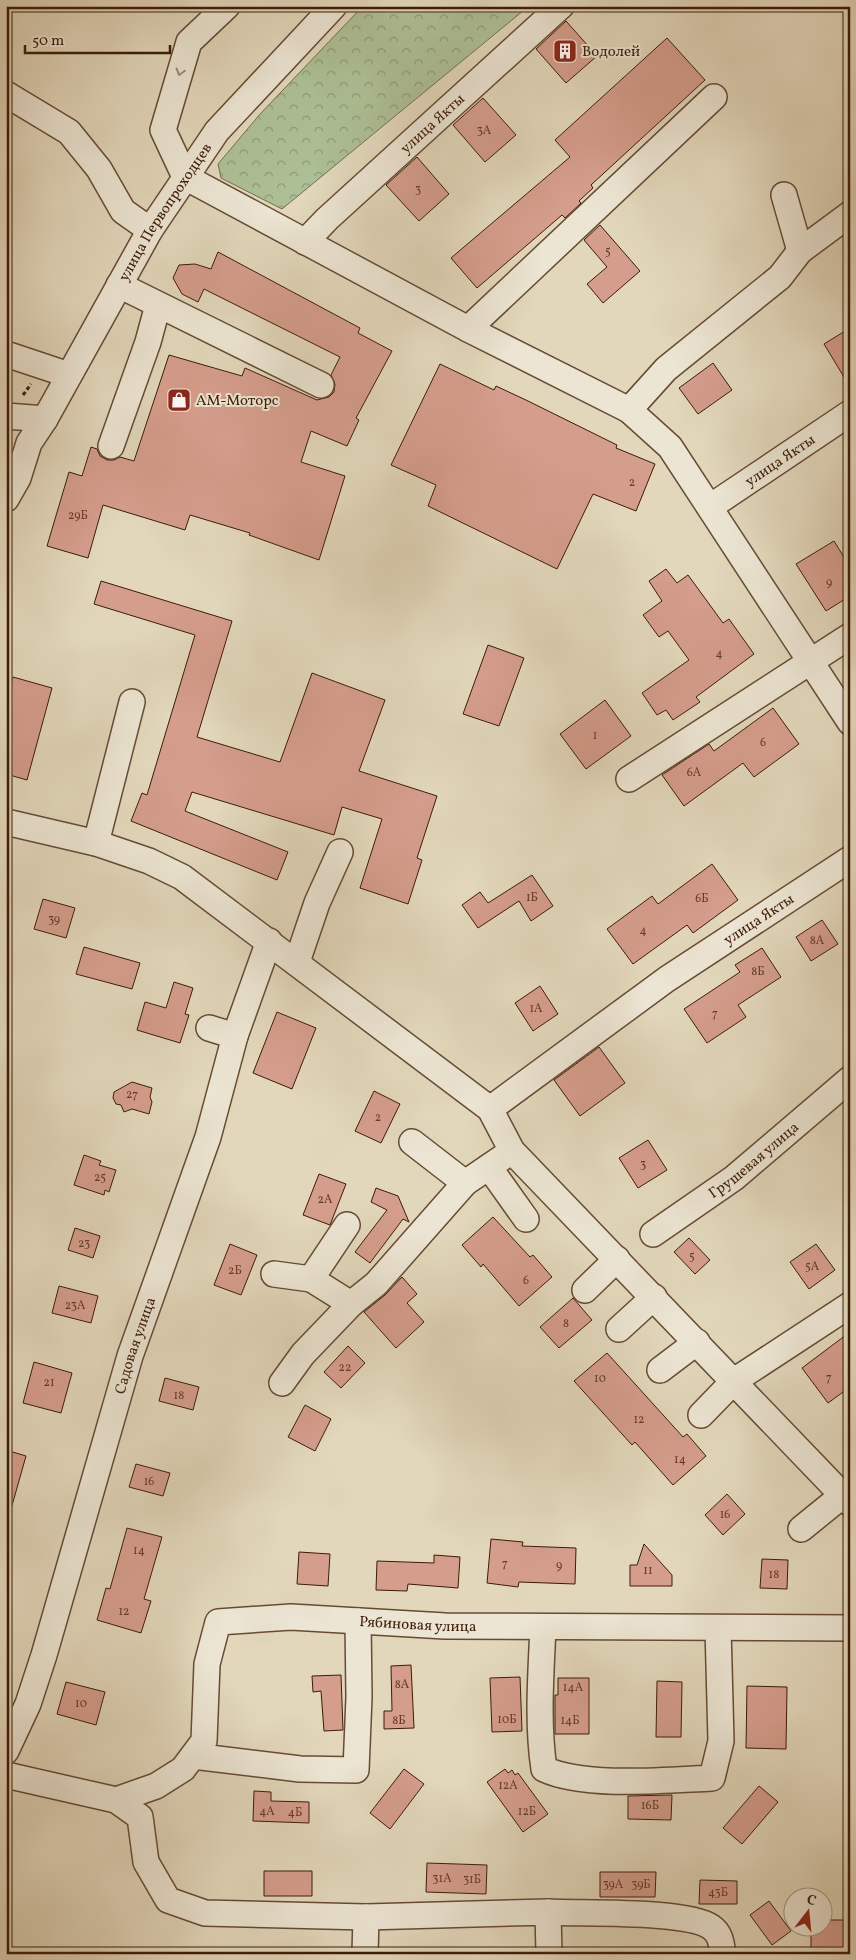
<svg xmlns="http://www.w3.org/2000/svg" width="856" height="1960" font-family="Vollkorn,serif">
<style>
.forest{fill:url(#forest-crowns);stroke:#746e4e}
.building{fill:#d59d8c;stroke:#3c1c06}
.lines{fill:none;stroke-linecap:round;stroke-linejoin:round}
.minor-casing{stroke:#664b33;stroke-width:28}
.path{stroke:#3c1c06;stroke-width:3;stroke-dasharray:4 2.5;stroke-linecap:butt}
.minor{stroke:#ece5d3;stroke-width:25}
.oneway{stroke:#9d8b77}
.labels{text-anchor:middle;stroke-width:4;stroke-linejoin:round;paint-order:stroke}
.number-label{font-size:12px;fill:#623c28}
.poi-label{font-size:15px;fill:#3c1c06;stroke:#ece5d3;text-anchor:start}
.street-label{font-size:15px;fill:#3c1c06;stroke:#ece5d3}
</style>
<defs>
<pattern id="forest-crowns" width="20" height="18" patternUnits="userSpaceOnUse" patternTransform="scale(1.25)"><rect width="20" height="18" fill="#adbf95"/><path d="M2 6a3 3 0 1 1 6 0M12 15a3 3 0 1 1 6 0" fill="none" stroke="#8e9a78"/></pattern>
</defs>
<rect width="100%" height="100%" fill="#e2d7bb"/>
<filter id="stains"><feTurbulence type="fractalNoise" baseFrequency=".004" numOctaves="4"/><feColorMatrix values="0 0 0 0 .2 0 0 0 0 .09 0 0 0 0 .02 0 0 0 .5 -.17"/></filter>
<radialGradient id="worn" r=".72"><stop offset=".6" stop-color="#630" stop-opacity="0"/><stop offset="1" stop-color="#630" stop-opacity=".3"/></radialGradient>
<path class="forest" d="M363 6H529L282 209 221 178 218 164 261 113Z"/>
<path class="building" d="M566 21 597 56 566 83 536 49Z
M667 38 705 80 591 185 593 188 579 201 581 203 565 218 562 215 477 288 451 258 570 157 555 140Z
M483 98 516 135 485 162 453 125Z
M417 157 449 194 419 221 386 185Z
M600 225 640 271 603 303 587 284 607 267 584 240Z
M218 252 360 328 358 333 392 351 356 418 359 420 347 446 311 431 301 462 345 476 319 560 249 535 250 533 190 515 185 530 103 505 88 558 47 546 69 472 82 476 91 447 97 449 100 456 107 460H114L120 457 134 461 169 355 242 376 245 368 317 400 329 397 334 392 335 384 331 375 340 357 204 289 198 302 182 294 173 278 179 265 195 264 211 269Z
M850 328V387L824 344Z
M713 363 732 390 698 414 679 388Z
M440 364 494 390 496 386 528 401 617 445 616 448 655 464 636 511 593 494 557 569 428 506 436 485 391 465Z
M834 541 850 567V596L826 611 796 564Z
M666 569 677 583 688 575 723 623 729 619 754 654 696 697 700 702 673 720 666 710 657 715 642 693 689 660 668 631 659 637 643 615 662 601 649 581Z
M101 581 232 621 197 737 280 762 312 673 385 700 359 771 437 796 417 858 422 860 408 904 360 888 382 819 342 807 334 835 192 792 185 811 288 852 277 880 131 821 142 793 147 795 195 635 94 604Z
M488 645 524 658 499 726 463 714Z
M13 677 52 688 27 780 6 774V702Z
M605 700 631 736 586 769 560 734Z
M773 708 799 744 754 777 743 763 684 806 662 775 709 744 714 751Z
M712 864 738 900 693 933 687 925 633 964 607 929 652 896 658 904Z
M532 875 553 906 531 921 519 901 478 928 462 905 480 892 488 903Z
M43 899 75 908 66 938 34 929Z
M822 920 838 944 811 961 796 937Z
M84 947 140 963 132 989 76 974Z
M762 948 781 977 738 1005 746 1017 707 1043 684 1009 740 972 735 965Z
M174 982 193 988 185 1014 189 1015 180 1043 137 1030 145 1002 166 1008Z
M540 986 558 1014 533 1031 515 1003Z
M277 1012 316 1028 292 1089 253 1073Z
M599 1047 625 1083 580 1116 554 1080Z
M132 1082 152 1088 150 1097 152 1102 149 1114 132 1109 124 1112 121 1105 116 1104 113 1098 114 1092Z
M374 1091 400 1104 381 1143 355 1131Z
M648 1140 667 1170 638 1188 619 1158Z
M84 1155 101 1161 99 1165 116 1170 109 1192 105 1190 104 1195 74 1185Z
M319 1174 346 1184 330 1225 303 1215Z
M376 1188 398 1196 409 1222 403 1219 370 1263 355 1252 387 1210 371 1202Z
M493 1217 530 1257 533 1255 552 1277 519 1306 483 1264 481 1267 462 1245Z
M75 1228 100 1236 93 1258 68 1250Z
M689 1238 710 1260 695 1274 674 1252Z
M230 1244 257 1255 241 1295 214 1285Z
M816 1244 835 1270 809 1289 790 1262Z
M402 1277 417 1294 407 1303 424 1322 396 1348 364 1312 385 1295Z
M59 1286 98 1296 91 1323 52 1313Z
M573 1298 592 1320 559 1348 540 1327Z
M850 1332V1387L828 1403 802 1368Z
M348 1346 365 1363 341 1388 324 1372Z
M607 1353 683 1437 687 1434 706 1456 673 1485 635 1442 632 1445 574 1381Z
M34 1362 72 1373 61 1413 23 1403Z
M165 1378 199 1387 193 1410 159 1401Z
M305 1405 331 1419 315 1451 288 1437Z
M6 1450 26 1456 11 1509 6 1508Z
M136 1464 170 1473 163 1496 129 1487Z
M727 1494 745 1514 723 1535 705 1515Z
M127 1528 162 1537 144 1599 151 1601 141 1633 97 1620 106 1588 110 1589Z
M491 1539 523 1542 522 1546 576 1548 575 1584 519 1582 518 1587 487 1583Z
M644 1544 672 1575V1586H630V1565H637Z
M299 1552 330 1554 328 1586 297 1584Z
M434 1555 460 1557 458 1588 408 1584 407 1591 376 1590 377 1561 434 1563Z
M762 1559 788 1560 787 1589 760 1588Z
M411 1665 414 1728 384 1729V1711H392L391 1666Z
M341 1675 343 1730 324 1731 321 1691 313 1692 312 1676Z
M520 1677 522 1731 492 1732 490 1678Z
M558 1678H589V1734H555V1695H558Z
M657 1681 682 1682 681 1737H656Z
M66 1682 105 1692 96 1725 57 1714Z
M747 1686 787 1687 786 1749 746 1748Z
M404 1769 424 1784 390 1829 370 1813Z
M505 1769 508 1773 512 1770 515 1775 518 1773 548 1814 523 1832 487 1782Z
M759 1786 778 1802 742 1844 723 1828Z
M254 1791 271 1792V1801L309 1802V1823L253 1821Z
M672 1795 671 1820 628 1819V1796Z
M427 1863 487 1865 486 1894 426 1892Z
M264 1871H312V1896H264Z
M600 1872H656L655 1897H600Z
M700 1880 737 1881V1904H699Z
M769 1901 791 1931 772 1945 750 1915Z
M824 1920H850V1954H811V1928H824Z"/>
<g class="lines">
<g class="minor-casing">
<g id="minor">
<path d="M227 6 189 42 163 130 185 177 468 329 629 410 670 447 850 722"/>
<path d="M6 94 69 132 99 169 123 211 150 230"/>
<path d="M784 195 800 251"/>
<path id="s1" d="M305 242 327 219 561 6"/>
<path d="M119 285 321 385"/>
<path d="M468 329 714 97"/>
<path d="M6 354 69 375"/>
<path d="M629 410 666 369 780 277 800 251 850 214"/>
<path d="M6 416 45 419"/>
<path d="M111 446 148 342 158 305"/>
<path id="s2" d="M6 499 18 478 29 443 45 419 150 230 217 131 334 6"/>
<path id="s3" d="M710 507 850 413"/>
<path d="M629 779 850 636"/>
<path d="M6 822 96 843 149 861 182 877 490 1109 512 1151 850 1503"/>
<path d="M96 843 132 702"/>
<path d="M297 962 317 903 340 852"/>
<path d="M209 1028 235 1036"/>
<path id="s4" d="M490 1109 667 979 850 859"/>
<path d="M412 1142 465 1183"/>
<path d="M489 1167 526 1219"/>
<path d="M347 1225 311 1279 351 1304 376 1284 465 1183 512 1151"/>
<path id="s5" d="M653 1234 734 1178 850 1079"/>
<path d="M274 1274 311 1279"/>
<path d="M585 1290 617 1259"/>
<path d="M619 1329 654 1297"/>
<path d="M660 1370 697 1342"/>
<path d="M282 1383 303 1354 351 1304"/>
<path d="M701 1415 734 1381 850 1305"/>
<path d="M801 1529 843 1495"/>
<path d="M543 1627C541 1674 537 1722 544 1769 585 1788 666 1780 712 1778L721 1741 718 1628"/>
<path id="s6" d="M6 1751 28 1704 44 1655 130 1356 208 1137 235 1036 269 941"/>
<path d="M193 1756 300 1769 356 1770 359 1697 358 1621"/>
<path d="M6 1775 116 1800 140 1817 146 1862 168 1900 205 1913 366 1917 548 1912 549 1954"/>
<path id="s7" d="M116 1800 156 1786 183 1769 204 1741 207 1664 218 1622 291 1617 445 1626 850 1628"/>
<path d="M548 1912C582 1914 687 1910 711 1927 721 1934 721 1943 723 1954"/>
<path d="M365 1954 366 1917"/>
</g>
</g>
<path class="path" d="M23 395 31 384"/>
<use href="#minor" class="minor"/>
</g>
<defs><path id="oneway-chevron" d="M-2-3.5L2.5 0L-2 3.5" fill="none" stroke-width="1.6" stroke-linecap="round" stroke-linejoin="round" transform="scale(1.25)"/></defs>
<use class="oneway" href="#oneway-chevron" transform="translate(180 72) rotate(106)"/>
<defs>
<g id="building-square" transform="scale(1.25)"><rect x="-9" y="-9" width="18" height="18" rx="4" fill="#8f2418" stroke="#ece5d3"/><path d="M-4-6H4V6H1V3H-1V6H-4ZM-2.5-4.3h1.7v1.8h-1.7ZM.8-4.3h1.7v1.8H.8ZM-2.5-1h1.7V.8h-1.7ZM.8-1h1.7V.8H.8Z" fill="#fff"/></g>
<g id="shop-square" transform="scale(1.25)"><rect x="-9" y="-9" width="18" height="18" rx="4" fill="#8f2418" stroke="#ece5d3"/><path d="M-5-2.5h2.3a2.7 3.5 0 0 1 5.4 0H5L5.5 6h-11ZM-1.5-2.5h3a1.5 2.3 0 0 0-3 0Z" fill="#fff"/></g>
</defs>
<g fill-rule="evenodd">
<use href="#building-square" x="565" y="51"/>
<use href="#shop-square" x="179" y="400"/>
</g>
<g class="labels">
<g class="number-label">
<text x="484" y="134">3А</text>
<text x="418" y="193">3</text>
<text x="608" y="255">5</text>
<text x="632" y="486">2</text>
<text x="78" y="519">29Б</text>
<text x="829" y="586">9</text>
<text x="719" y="657">4</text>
<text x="595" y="739">1</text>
<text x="763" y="746">6</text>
<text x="694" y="776">6А</text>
<text x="532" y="901">1Б</text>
<text x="702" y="902">6Б</text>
<text x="54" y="923">39</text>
<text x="643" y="934">4</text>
<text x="817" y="944">8А</text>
<text x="758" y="975">8Б</text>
<text x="536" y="1012">1А</text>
<text x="715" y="1017">7</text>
<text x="132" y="1098">27</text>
<text x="378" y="1121">2</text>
<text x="643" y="1168">3</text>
<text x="100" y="1181">25</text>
<text x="325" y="1203">2А</text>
<text x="84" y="1247">23</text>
<text x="692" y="1260">5</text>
<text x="812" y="1270">5А</text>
<text x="235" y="1274">2Б</text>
<text x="526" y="1284">6</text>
<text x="75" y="1309">23А</text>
<text x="566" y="1327">8</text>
<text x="345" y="1371">22</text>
<text x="829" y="1381">7</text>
<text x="600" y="1382">10</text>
<text x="49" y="1386">21</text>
<text x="179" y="1399">18</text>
<text x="639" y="1423">12</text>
<text x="680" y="1463">14</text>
<text x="149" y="1485">16</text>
<text x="725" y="1518">16</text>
<text x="139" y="1554">14</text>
<text x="505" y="1567">7</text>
<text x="559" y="1569">9</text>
<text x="648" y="1574">11</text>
<text x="774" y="1578">18</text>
<text x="124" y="1615">12</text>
<text x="402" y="1688">8А</text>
<text x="573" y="1691">14А</text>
<text x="81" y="1707">10</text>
<text x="507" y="1723">10Б</text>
<text x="399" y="1724">8Б</text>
<text x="570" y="1724">14Б</text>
<text x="508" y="1789">12А</text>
<text x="650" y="1809">16Б</text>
<text x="267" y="1815">4А</text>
<text x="527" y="1815">12Б</text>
<text x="295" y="1816">4Б</text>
<text x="442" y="1882">31A</text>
<text x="472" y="1883">31Б</text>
<text x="613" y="1888">39А</text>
<text x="641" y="1888">39Б</text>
<text x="718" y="1896">43Б</text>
</g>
<g class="poi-label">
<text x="582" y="56">Водолей</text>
<text x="196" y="405">АМ-Моторс</text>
</g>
<g class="street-label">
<text dy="5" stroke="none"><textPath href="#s1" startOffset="174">улица Якты</textPath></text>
<text dy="5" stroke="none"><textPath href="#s2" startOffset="329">улица Первопроходцев</textPath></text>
<text dy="5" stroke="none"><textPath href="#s3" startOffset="84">улица Якты</textPath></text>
<text dy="5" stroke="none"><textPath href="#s4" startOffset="329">улица Якты</textPath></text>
<text dy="5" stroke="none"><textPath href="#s5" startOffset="125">Грушевая улица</textPath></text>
<text dy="5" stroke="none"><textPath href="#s6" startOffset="426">Садовая улица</textPath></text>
<text dy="5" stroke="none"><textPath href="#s7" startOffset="430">Рябиновая улица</textPath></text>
</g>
</g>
<rect width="856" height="1960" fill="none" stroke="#e2d7bb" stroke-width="25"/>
<rect x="8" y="8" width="841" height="1945" fill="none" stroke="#3c1c06" stroke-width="2.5"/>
<rect x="12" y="12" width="831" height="1935" fill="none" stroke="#3c1c06"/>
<g transform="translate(808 1912) rotate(16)"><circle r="24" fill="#ece5d3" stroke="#a69581"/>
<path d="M0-4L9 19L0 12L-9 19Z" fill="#8f2418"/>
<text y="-8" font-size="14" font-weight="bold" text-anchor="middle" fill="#3c1c06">С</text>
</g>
<path d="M25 45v8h145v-8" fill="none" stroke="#3c1c06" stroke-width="2.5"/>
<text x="32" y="45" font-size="15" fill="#3c1c06" stroke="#ece5d3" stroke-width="4" paint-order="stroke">50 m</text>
<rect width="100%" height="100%" filter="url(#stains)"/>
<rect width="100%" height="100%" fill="url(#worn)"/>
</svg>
